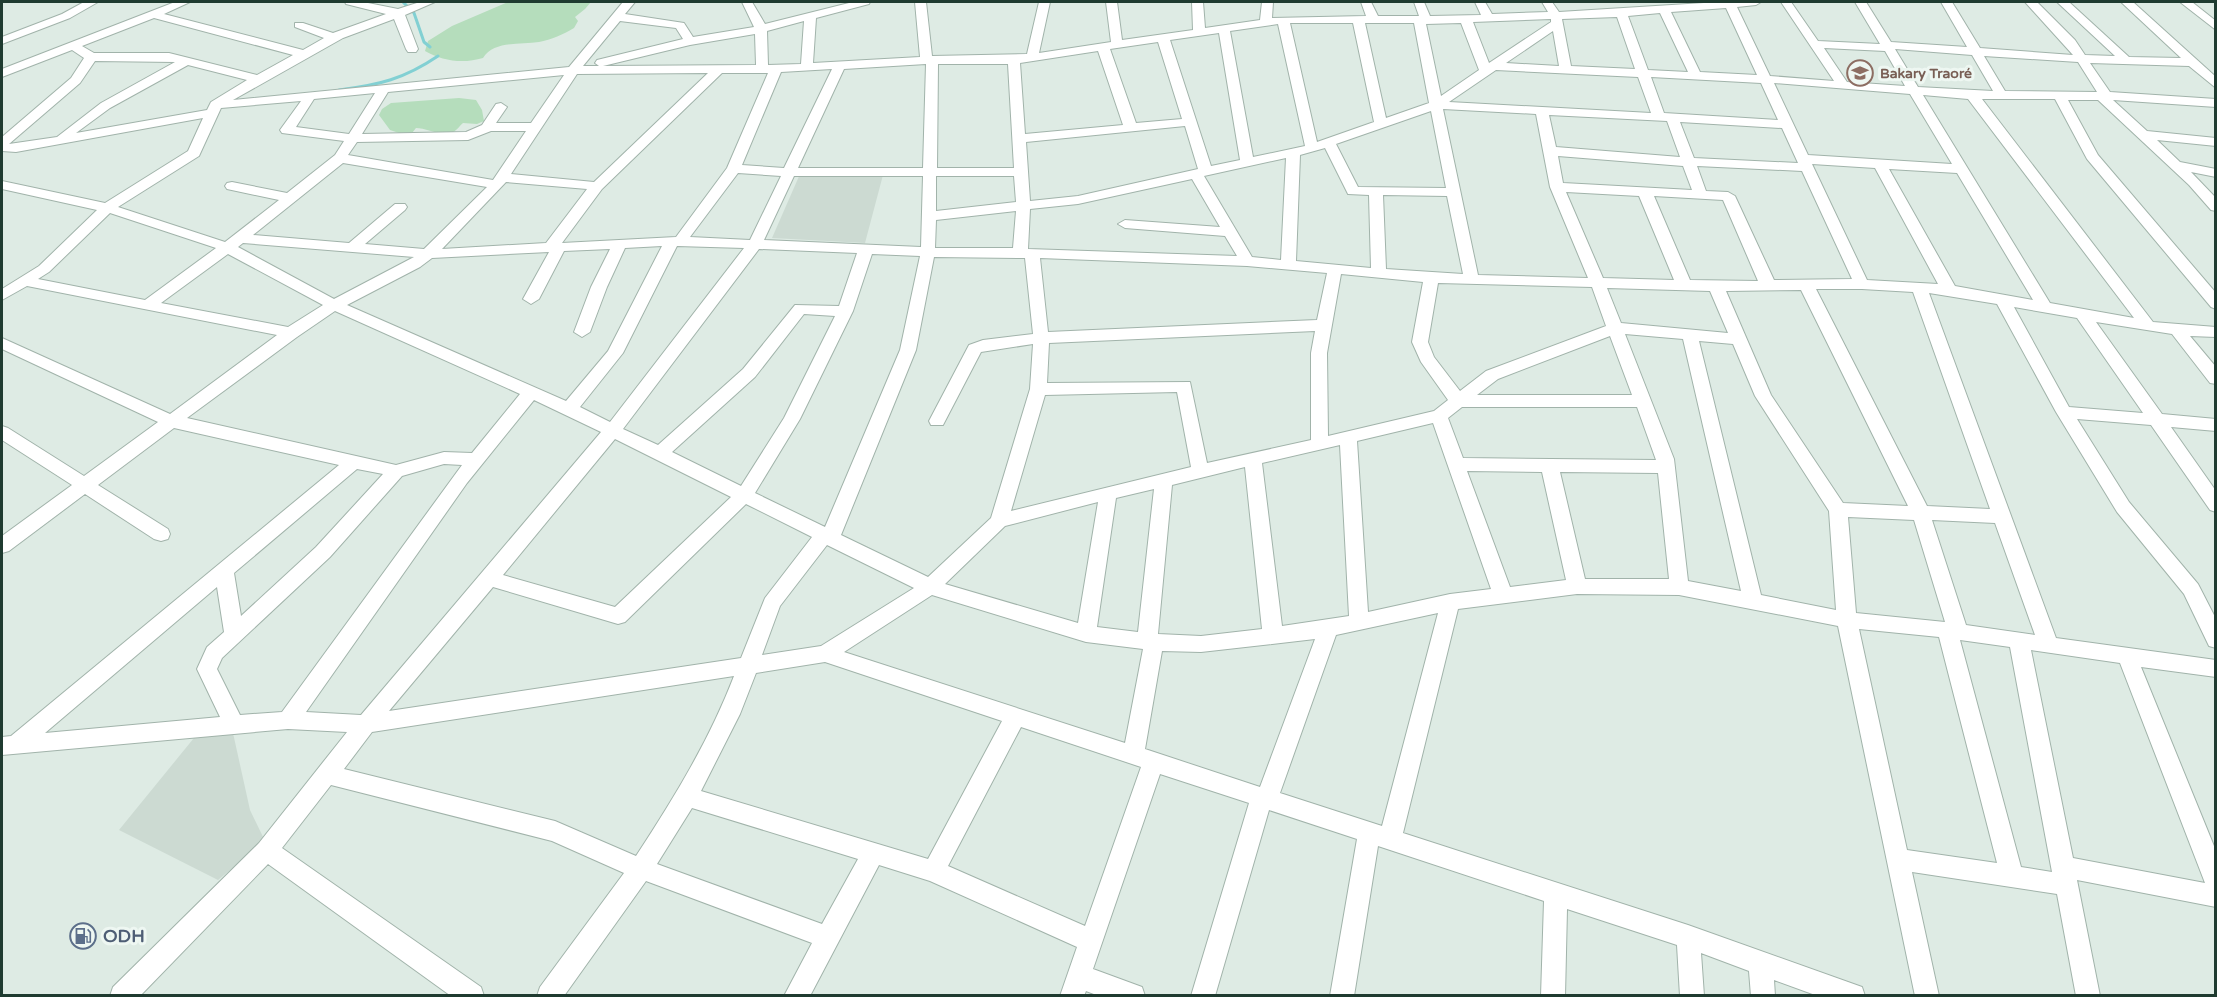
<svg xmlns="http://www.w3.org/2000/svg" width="2217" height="997" font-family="'Varela Round',sans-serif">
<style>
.built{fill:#ccdad2}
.green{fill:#b5ddbc}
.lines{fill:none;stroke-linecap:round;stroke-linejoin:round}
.stream{stroke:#82d0d3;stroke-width:3}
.minor-casing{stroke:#a1b3aa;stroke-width:2}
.minor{fill:#fff;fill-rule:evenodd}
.labels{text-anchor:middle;stroke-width:6;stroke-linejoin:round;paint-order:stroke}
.far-education-label{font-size:14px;font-weight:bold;fill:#785e54;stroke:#eef7f2;text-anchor:start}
.near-service-label{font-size:18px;font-weight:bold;fill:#4e5e75;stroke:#eef7f2;text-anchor:start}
</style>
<rect width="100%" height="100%" fill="#deebe4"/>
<path class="built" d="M800 174 883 175 865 243 772 238Z
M198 733H233L250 810 265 841 218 880 119 830Z"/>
<path class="green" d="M508 2H591L585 9 575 17 578 21 574 28C564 34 551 40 539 42 521 45 494 40 483 58 463 64 442 61 425 51L428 41 452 26Z
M459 98 476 100 482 110 484 121 477 124 463 123C460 125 459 128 456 130 446 139 427 128 416 128L412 133 405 135 390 130 379 115 382 109 391 103Z"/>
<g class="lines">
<path class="stream" d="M403 2 414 13 424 42 430 47
M339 90C379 85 404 79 438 56"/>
<g class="minor-casing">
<path id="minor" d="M84 2H98L70 18 2 44V37L62 14Z
M175 2H190L164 14 303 50 324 38 295 27V23H303L333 33 386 14 346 4 345 2H363L398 9 420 2H435L405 15 418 49 416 52H408L406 49 394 19 343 38 233 100 569 67 623 2H635L625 14 684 23 693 37 754 27 742 2H752L765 24 853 2H870L869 4 816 18 813 63 920 57 915 2H926L932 56 1027 54 1039 2H1050L1039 53 1111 42 1106 2H1117L1122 40 1193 30 1192 2H1203L1205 28 1260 20 1262 2H1273L1272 18 1366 16 1361 2H1371L1378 16H1419L1414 2H1424L1430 16 1481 15 1475 2H1485L1492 14 1548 12 1542 2H1552L1559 12 1720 2H1761L1756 5 1737 7 1770 76 1834 81 1781 2H1791L1818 41 1880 44 1855 2H1866L1891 42 1967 47 1941 2H1952L1980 48 2073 55 2025 2H2037L2075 40 2085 55 2115 56 2057 2H2069L2129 57 2181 58 2121 2H2133L2216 77V88L2189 66 2090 63 2110 92 2216 99V107L2113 100 2147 131 2216 138V146L2157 140 2180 162 2216 169V177L2191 172 2216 198V211L2211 210 2189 185 2098 100H2068L2098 155 2216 293V309L2211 307 2087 159 2055 99H1982L2153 322 2216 327V337L2190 336 2216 367V384L2210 383 2172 334 2096 322 2162 414 2216 419V431L2171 427 2216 491V512L2210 510 2151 425 2077 419 2129 502 2198 584 2216 619V648L2209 646 2184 594 2117 512 2056 412 1997 304 1929 293 2056 638 2216 660V677L2141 667 2216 851V907L2077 880 2100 996H2076L2057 894 1912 872 1939 996H1915L1838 626 1679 595 1577 594 1458 609 1403 833 1688 925 1862 987 1865 996H1818L1774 980 1775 996H1751L1749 971 1701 953 1704 996H1680L1677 945 1567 909 1565 996H1541L1544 901 1378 846 1354 996H1330L1357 839 1269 810 1215 996H1191L1249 803 1160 774 1093 969 1142 987 1145 996H1099L1086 991 1084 996H1060L1077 947 930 881 879 865 810 996H784L812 943 646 881 564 996H537L540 987 624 873 552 841 331 785 282 848 481 987 484 996H451L268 864 140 996H110L113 987 259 843 347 732 288 729 2 755V737L11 736 339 465 174 428 98 485 168 529 170 534 168 539 161 541 154 539 85 494 9 551 2 553V536L72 485 2 440V426L8 428 84 476 158 422 2 349V338L170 414 277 335 27 286 2 300V289L39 266 97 210 2 189V181L105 203 188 151 203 118 16 152 2 151V137L71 78 84 58 72 50 2 77V69ZM1726 8 1757 75 1700 72 1671 12ZM1660 13 1688 72 1648 70 1628 16ZM1617 17 1635 69 1571 66 1562 19ZM154 18 293 55 257 75 169 53H94L82 46ZM1551 19V22L1489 63 1473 22ZM620 21 676 28 683 39 597 60 595 63 599 66H583ZM804 21 801 64 768 65 767 31ZM1290 23H1353L1374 122 1317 142ZM1365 23H1414L1429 103 1386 118ZM1278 24 1305 146 1253 157 1230 31ZM1426 24 1461 23 1479 70 1441 96ZM1553 31 1559 66 1506 63ZM1219 33 1240 160 1211 166 1170 40ZM755 34 756 65 603 66 690 45ZM1158 42 1182 119 1136 123 1110 49ZM1824 48 1885 51 1905 86 1847 82ZM1895 49 1972 55 1993 91 1918 87ZM1098 51 1123 125 1025 134 1020 63ZM1984 56 2078 62 2097 92 2005 91ZM95 61 175 62 101 103 57 137 9 144 80 83ZM926 64 923 168H798L844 69ZM938 64H1008L1014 168H937ZM188 65 247 80 211 102 207 110 76 133 110 108ZM832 69 784 168 742 165 781 72ZM1496 70 1638 77 1651 113 1449 102ZM708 73 594 182 511 174 577 74ZM722 73H768L727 168 676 237 562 243 602 189ZM564 75 531 123H496L507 107 501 103 496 104 482 125 466 132 362 134 388 92ZM1651 77 1761 83 1778 120 1664 113ZM1774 83 1910 94 1952 164 1808 155ZM375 93 349 134 296 127 314 99ZM1923 95 1968 99 2134 318 2050 303ZM301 101 280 130 282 133 344 141 335 155 287 193 232 182 227 183 225 186 227 189 279 200 225 242 118 207 199 156 221 108ZM1443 109 1536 114 1550 187 1588 278 1478 275ZM1431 111 1446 188 1358 187 1336 144ZM1549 115 1667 121 1680 157 1556 147ZM1680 122 1782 128 1798 163 1694 158ZM1185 126 1198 169 1078 196 1030 201 1026 142ZM491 131H526L493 180 348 155 357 142 468 140ZM1325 148 1348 194 1369 195 1371 268 1296 261 1300 155ZM1558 156 1683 166 1692 190 1563 183ZM1286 158 1281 260 1252 257 1204 176ZM343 163 487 187 424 249 365 244 405 210 407 207 405 204H395L349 243 253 235ZM1812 164 1875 168 1938 284 1867 280ZM1697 166 1802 171 1852 279 1774 280 1735 196 1728 192 1706 191ZM1889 169 1957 173 2033 300 1955 286ZM738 173 781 176 750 240 690 237ZM794 176H923L921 247 764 240ZM936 176H1014L1016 202 936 211ZM1192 179 1220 227 1125 220 1118 224 1125 228 1225 236 1237 256 1028 249 1030 209 1078 204ZM506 182 587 189 546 243 442 249ZM1566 192 1639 196 1674 280 1603 278ZM1383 195 1447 196 1463 274 1386 269ZM1654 196 1723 200 1758 281 1690 280ZM1016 211 1013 248H935L936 220ZM110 213 216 248 145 300 38 279 49 272ZM243 243 414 257 334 299 238 247ZM662 246 608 351 566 401 347 305 420 267 432 258 549 252 523 299 531 304 539 299 564 251 610 249 591 287 574 332 582 337 590 332 607 287 625 248ZM677 246 744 248 610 422 580 407 623 353ZM759 249 857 253 839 306 795 305 743 369 658 445 623 429ZM228 254 323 305 288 327 161 303ZM872 254 920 256 900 350 825 527 755 493 800 419 853 311ZM934 257 1025 258 1033 334 983 340 969 345 929 421 931 425H943L981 352 1033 344 1030 389 991 518 928 577 841 535 916 350ZM1040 258 1247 266 1327 273 1317 320 1048 332ZM1341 274 1423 282 1412 342 1421 362 1448 400 1434 411 1328 436 1327 353ZM1438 283 1592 287 1606 326 1486 371 1460 391 1434 357 1428 342ZM1607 288 1710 291 1728 333 1621 323ZM1816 289H1862L1913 292 1990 509 1927 506ZM1801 290 1908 506 1843 503 1771 395 1726 291ZM2014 307 2077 318 2143 413 2069 407ZM335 311 520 394 472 453 444 452 396 465 187 418 297 337ZM804 314 835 316 784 418 741 486 672 452 755 377ZM1315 331 1311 353V440L1207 463 1190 382 1047 383 1049 343ZM1625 334 1683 339 1741 591 1688 581 1674 459ZM1610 336 1632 395H1477L1498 379ZM1699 341 1733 344 1755 396 1829 511 1836 610 1761 595ZM1177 392 1191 467 1011 511 1045 395ZM534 400 601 432 361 715 306 712 467 483ZM1462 407H1637L1656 460 1463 458 1448 418ZM1433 423 1491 589 1450 594 1368 612 1357 441ZM615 439 731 497 615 607 503 575ZM1340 445 1349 616 1282 626 1262 463ZM444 464 462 465 282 712 240 715 217 669 222 658 330 557 402 476ZM1245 467 1262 629 1201 636 1158 634 1172 485ZM357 469 383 474 316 547 241 616 234 573ZM1467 471 1542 472 1566 580 1510 587ZM1560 472 1658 473 1669 579H1585ZM1154 489 1138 632 1097 627 1116 498ZM1098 502 1078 623 945 584 1005 526ZM746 504 812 537 765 598 741 658 389 711 493 587 618 624 625 622ZM1848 517 1914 520 1945 622 1856 613ZM1932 520 1995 523 2035 635 1966 625ZM827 545 914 588 821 646 762 655 780 606ZM217 587 224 632 207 647 197 669 220 717 45 733ZM932 595 1086 642 1143 649 1125 743 844 652ZM1438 613 1382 826 1280 793 1336 635ZM1859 629 1939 637 1997 863 1907 850ZM1315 639 1260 787 1145 749 1162 651 1201 652ZM1960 640 2010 647 2052 872 2021 867ZM2031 650 2120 663 2205 883 2073 858ZM825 662 1002 721 928 859 701 791 740 714 756 673ZM734 676C709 741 674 798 636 856L555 821 344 769 372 732ZM1021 727 1141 767 1085 926 948 866ZM692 808 858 859 822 924 657 864Z
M2180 2H2192L2216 21V30Z"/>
</g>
<use href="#minor" class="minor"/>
</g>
<defs>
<g id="school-ring" transform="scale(1.35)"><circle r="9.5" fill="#eef7f2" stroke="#8d6e63" stroke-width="1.5"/><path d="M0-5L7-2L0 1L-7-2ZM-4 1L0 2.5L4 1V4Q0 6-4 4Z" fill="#8d6e63"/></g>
<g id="fuel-ring" transform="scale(1.35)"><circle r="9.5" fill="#eef7f2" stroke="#5c6f8a" stroke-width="1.5"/><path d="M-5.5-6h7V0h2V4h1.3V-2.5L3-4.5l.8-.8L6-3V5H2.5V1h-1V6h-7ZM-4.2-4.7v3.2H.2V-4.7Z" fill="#5c6f8a"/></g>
</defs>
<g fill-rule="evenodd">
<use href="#school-ring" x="1860" y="73"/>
<use href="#fuel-ring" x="83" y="936"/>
</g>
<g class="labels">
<g class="far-education-label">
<text x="1880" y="78">Bakary Traoré</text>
</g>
<g class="near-service-label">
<text x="103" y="942">ODH</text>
</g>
</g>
<rect width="2217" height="997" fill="none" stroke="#1f3b30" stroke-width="6"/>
</svg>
